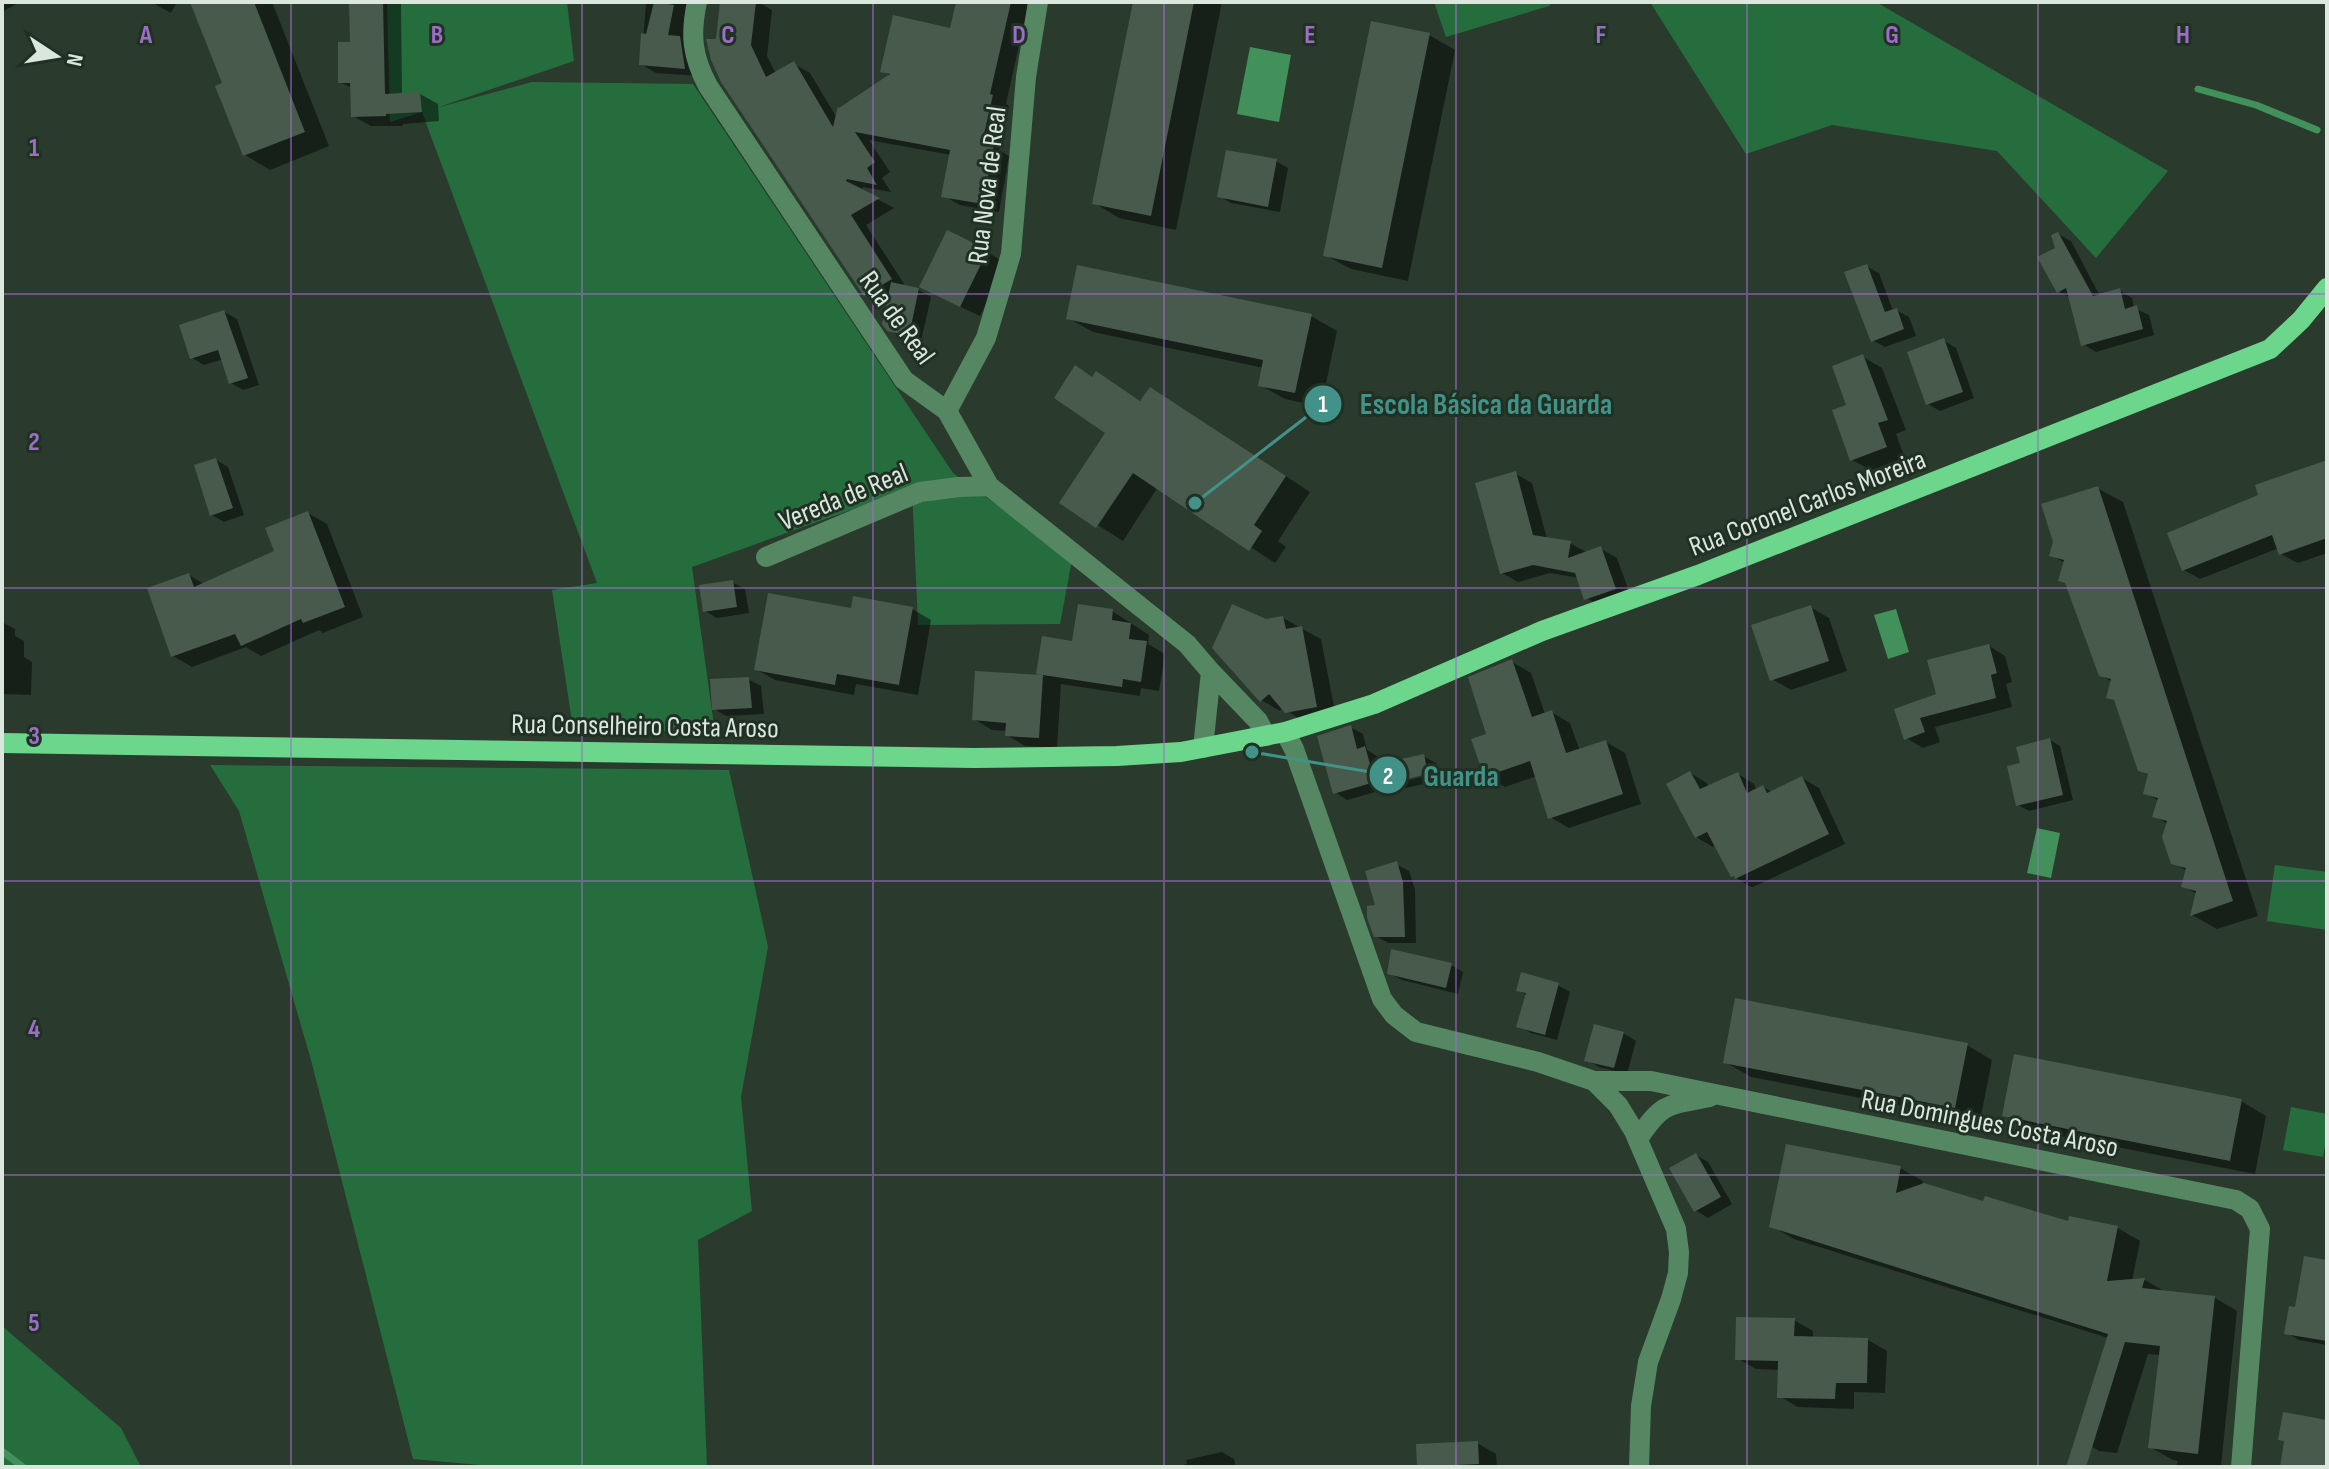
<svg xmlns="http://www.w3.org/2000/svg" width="2329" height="1469" font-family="'Sofia Sans Condensed',sans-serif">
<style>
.green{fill:#266d3e}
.water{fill:#42905a}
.shadow{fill:#0007}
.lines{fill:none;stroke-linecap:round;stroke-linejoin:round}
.stream{stroke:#42905a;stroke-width:7}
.building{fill:#485a4c}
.minor{stroke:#568763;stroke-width:20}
.major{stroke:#6cd78c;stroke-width:20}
.grid{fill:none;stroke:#9d6dca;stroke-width:2;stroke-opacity:0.55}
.labels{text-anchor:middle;stroke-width:6;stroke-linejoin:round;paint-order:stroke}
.street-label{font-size:28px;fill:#dbe6dd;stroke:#203124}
.grid-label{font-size:26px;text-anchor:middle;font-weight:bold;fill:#9d6dca;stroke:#203124;stroke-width:6;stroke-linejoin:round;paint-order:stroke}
.leader{fill:none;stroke:#42928a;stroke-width:3}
.callout-dot{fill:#42928a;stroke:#203124;stroke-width:3}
.mark-label{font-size:24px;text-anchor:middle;font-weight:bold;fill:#fff}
.callout-label{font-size:30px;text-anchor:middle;font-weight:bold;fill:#42928a;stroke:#203124;stroke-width:6;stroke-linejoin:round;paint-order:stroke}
</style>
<rect width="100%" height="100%" fill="#2a3b2e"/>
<path class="green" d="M387 2H567L574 61 436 108 532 82 693 84 953 473 1072 560 1060 624 918 625 912 488 692 567 715 733 573 728 552 590 597 583 422 112 390 122Z
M1434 2H1552L1549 6 1446 37Z
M1650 2H1876L2168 171 2096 258 1997 151 1832 125 1746 154Z
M210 765 729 770 768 947 741 1097 752 1211 698 1240 707 1467H502L413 1459 311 1060 239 811Z
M2275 865 2327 872V930L2267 921Z
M2291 1107 2327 1114V1136L2323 1157 2283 1150Z
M2 1326 121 1428 141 1467H2Z"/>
<path class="water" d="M1250 47 1291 55 1279 122 1237 114Z
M1896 609 1909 652 1888 659 1874 615Z
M2037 828 2060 833 2051 878 2027 873Z"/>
<path class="shadow" d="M2 2H20L2 12Z
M151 2H177L171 13Z
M192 2H272L329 146 270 170 245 155 224 84Z
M351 2H401L402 95 420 94 438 104 439 121 403 124V126H371L353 116 352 88 340 82 352 44Z
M641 2H702L691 4 683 40 695 47 699 76 656 73 641 64 646 4Z
M722 2H758L772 10 767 56 776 74 794 64 810 73 837 118 891 76 882 71 951 30 956 2H1034L1027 9 1006 104 1009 106 999 150 1009 156 999 212 960 205 944 196 951 155 869 140 890 172 882 178 891 192 863 187 862 191 894 208 866 225 906 287 919 290 931 297 921 341 901 337 888 329 889 299 881 304 865 295 717 42Z
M1135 2H1222L1176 230 1119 218 1094 203Z
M1429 35 1455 50 1408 281 1351 269 1325 255Z
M1276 161 1288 168 1280 212 1231 203 1219 196Z
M2058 234 2071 241 2100 296 2119 290 2132 298 2134 308 2149 315 2154 335 2096 352 2083 344 2071 298 2058 291Z
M987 252 1006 263 980 316 940 297Z
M1866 266 1879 273 1893 311 1896 310 1909 317 1916 336 1885 347 1872 340Z
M224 312 237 319 259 385 243 390 231 383 223 359 204 365 192 358Z
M1311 316 1337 331 1321 407 1285 399 1260 385 1264 368 1093 332 1068 318Z
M1943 340 1956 348 1974 398 1940 411 1928 404Z
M1863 357 1882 368 1906 430 1896 434 1905 458 1871 470 1852 460 1849 406Z
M1097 374 1142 402 1176 404 1310 492 1278 541 1286 547 1275 563 1158 487 1123 541 1061 502 1108 432 1093 378Z
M216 460 228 467 244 515 224 522 212 515Z
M2327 462V553L2298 563 2281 554 2279 548 2200 579 2184 570Z
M1516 474 1532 483 1547 539 1570 543 1586 552 1601 549 1617 558 1631 597 1602 607 1586 598 1579 578 1550 573 1518 582 1502 573Z
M2097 488 2123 502 2258 916 2217 929 2192 915 2197 894 2183 886 2187 871 2173 862 2168 824 2154 816 2159 801 2145 793 2150 776 2139 770 2117 702 2108 697 2112 682 2101 675 2065 563 2051 555Z
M308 513 327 524 363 617 323 633 319 630 261 656 246 647 192 667 173 656 189 575 204 584 277 552Z
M732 582 745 589 749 613 717 618 705 611Z
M1810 607 1829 618 1847 671 1791 690 1772 679Z
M912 609 931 620 918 695 856 684 854 695 775 680 756 669 853 611Z
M1112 611 1149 635 1148 644 1165 654 1159 691 1141 688 1140 696 1061 684 1057 748 1025 746 1007 735V731L992 730 974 719 977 673 1045 677 1038 673Z
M1283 618 1321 639 1336 717 1306 723 1283 708 1280 711 1261 700 1266 621Z
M2 622 15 629V636L24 641V657L32 662 31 695 2 694Z
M1989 646 2005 656 2012 682 2006 684 2012 707 1935 727 1940 742 1923 748 1906 738 1897 710 1939 696Z
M1512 662 1531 673 1545 714 1551 712 1570 723 1580 751 1606 742 1625 753 1641 804 1569 828 1550 817 1537 776 1505 787 1486 776 1489 735Z
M748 679 761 686 764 714 726 716 714 709Z
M1350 727 1363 734 1367 750 1377 756 1380 766 1423 756 1436 763 1437 770 1393 780V784L1438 773 1440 780 1398 790 1384 782 1386 789 1347 800 1335 792Z
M2050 740 2060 746 2073 800 2029 811 2018 805 2023 764Z
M1690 773 1707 783 1709 787 1738 774 1754 784 1757 790 1763 787 1772 792 1802 778 1819 788 1845 844 1753 887 1749 886 1733 876 1716 845 1713 847 1696 837Z
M1396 864 1409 871 1415 890 1416 943H1388L1376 936 1378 907Z
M1451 965 1463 972 1458 994 1402 980 1389 973Z
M1558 985 1570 992 1557 1040 1531 1033 1519 1026 1527 995 1518 990Z
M1623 1033 1636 1041 1627 1074 1599 1067 1587 1060Z
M1967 1045 1992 1060 1980 1121 1751 1077 1725 1062Z
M2241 1101 2266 1116 2255 1174 2029 1130 2004 1115Z
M1696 1155 1708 1162 1732 1204 1708 1218 1695 1210Z
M1900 1168 1923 1181 1922 1184 1985 1204 2070 1224 2118 1228 2140 1241 2132 1281 2145 1280 2167 1293 2215 1298 2237 1311 2221 1466 2176 1467 2178 1461 2173 1460 2150 1447 2161 1355 2148 1354 2117 1453 2099 1451 2077 1438 2108 1338 1794 1239 1772 1226Z
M2327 1262V1345L2299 1340 2286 1332Z
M1794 1320 1813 1331V1338L1868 1340 1887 1351 1885 1393 1854 1392V1409L1798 1407 1779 1396 1780 1370 1756 1369 1737 1358Z
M1477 1443 1496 1454 1497 1467H1419L1418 1446Z
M1222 1452 1234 1459 1236 1467H1174L1187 1464 1186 1460Z"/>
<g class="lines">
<path class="stream" d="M2198 89 2256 105 2317 130
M2 1451 23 1467"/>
</g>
<path class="building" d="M190 2H254L305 132 243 156 215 86 222 83Z
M349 2H383L385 94 420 92 422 112 386 114V116L351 117 350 83H338V42H350Z
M654 2 674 5 668 35 680 36 685 69 639 65 641 33 646 34Z
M720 2H756L751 45 766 77 794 61 833 127 838 106 839 108 890 74 880 72 893 15 950 28 956 2H1011L990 94 993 95 982 143 994 145 983 204 941 197 950 150 855 132 875 162 867 168 877 185 847 179 846 181 880 198 851 215 892 279 864 296 721 82 711 60 706 39H716Z
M1133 2H1194L1151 216 1092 204Z
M1371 21 1430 33 1382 268 1323 256Z
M1226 150 1277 159 1268 207 1217 197Z
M947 230 988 250 960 307 919 287Z
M2058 232 2093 296 2120 288 2125 309 2137 305 2143 329 2081 346 2066 288 2057 293 2037 257 2055 248 2051 235Z
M1867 264 1885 312 1897 308 1904 329 1871 342 1844 272Z
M1077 265 1312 314 1295 393 1258 386 1263 360 1066 319Z
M891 282 919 288 909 336 887 331 882 324Z
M224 310 248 378 229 384 218 350 190 359 179 325Z
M1944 338 1963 392 1926 405 1907 352Z
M1863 354 1888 420 1878 423 1887 447 1850 461 1832 410 1846 405 1832 366Z
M1075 365 1092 377 1096 371 1140 401 1150 387 1286 476 1254 525 1262 531 1249 551 1133 473 1096 528 1059 503 1105 433 1054 398Z
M216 458 233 508 210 516 194 465Z
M2327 460V538L2279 555 2272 535 2182 571 2167 533 2258 495 2255 485Z
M1516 471 1533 535 1571 541 1568 558 1601 546 1616 589 1584 600 1575 573 1533 565 1500 574 1475 483Z
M2098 486 2233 901 2190 916 2196 891 2181 887 2186 868 2171 864 2162 837 2167 821 2152 817 2158 798 2143 794 2148 774 2138 771 2114 700 2106 698 2111 679 2099 676 2065 583 2058 581 2064 560 2049 556 2053 542 2041 504Z
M308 511 345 607 303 623 301 619 241 646 235 634 171 657 147 588 189 573 194 587 274 551 265 528Z
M733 580 737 607 703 612 699 585Z
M768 593 851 608 853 596 913 607 899 685 837 674 835 685 754 670Z
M1078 604 1113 609 1112 620 1131 623 1129 639 1147 641 1141 682 1123 679 1122 687 1043 675 1039 738 1005 736 1006 723 972 720 975 671 1042 675 1036 674 1042 636 1072 641Z
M1232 604 1266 619 1283 616 1286 629 1302 626 1317 707 1285 713 1269 694 1260 702 1212 648Z
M1811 605 1829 661 1770 681 1751 625Z
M1989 644 1997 673 1991 675 1996 698 1920 718 1925 732 1904 740 1894 709 1936 694 1927 660Z
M1512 659 1532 717 1552 710 1566 753 1606 740 1623 794 1548 819 1530 761 1484 777 1471 739 1486 734 1468 677Z
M749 677 752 708 712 710 710 679Z
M1351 725 1357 749 1365 746 1375 782 1333 794 1317 736Z
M2050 738 2063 795 2016 806 2007 766 2020 763 2016 747Z
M1424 754 1428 774 1384 784 1379 764Z
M1690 771 1700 789 1738 772 1747 793 1763 785 1767 793 1802 776 1829 834 1735 879 1734 876 1731 877 1707 832 1695 838 1666 784Z
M1397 861 1403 882 1405 937H1374L1367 918V906L1375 905 1365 871Z
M1391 949 1452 963 1446 988 1387 974Z
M1521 972 1559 983 1545 1035 1516 1027 1526 993 1516 991Z
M1735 998 1968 1043 1955 1108 1723 1063Z
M1594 1024 1624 1032 1614 1068 1584 1061Z
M2014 1054 2242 1099 2230 1161 2002 1116Z
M1786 1144 1901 1166 1896 1193 1924 1183 1983 1201 1985 1196 2068 1221 2069 1216 2118 1226 2107 1281 2145 1278 2142 1288 2215 1296 2198 1454 2148 1448 2160 1346 2125 1342 2086 1467H2066L2108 1334 1769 1227Z
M1696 1153 1721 1197 1694 1212 1669 1168Z
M2304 1256 2327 1260V1341L2284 1334 2289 1306 2295 1307Z
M1736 1317 1795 1318 1794 1336 1868 1338 1867 1383H1836L1835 1399 1777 1398 1778 1361 1735 1360Z
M2283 1412 2327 1420V1467H2280L2284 1441 2278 1440Z
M1478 1441 1479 1464 1417 1467 1416 1444Z"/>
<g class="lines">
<path class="minor" d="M697 2C690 35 692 56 708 86L904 380 947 411 989 486 1187 644 1211 672 1258 721 1266 736
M947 411 986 338 1011 254 1026 77 1038 2
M766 557 920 492 959 487 989 486
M1285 732 1294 749 1382 999 1394 1015 1416 1032 1538 1062 1594 1081 1618 1105 1634 1131 1676 1229 1679 1252 1678 1273 1671 1299 1648 1362 1641 1406 1639 1467
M1203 748 1211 672
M1594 1081H1651L2236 1200 2250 1209 2260 1229 2241 1467
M1638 1139C1662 1102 1668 1105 1710 1097"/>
<path class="major" d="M2 743 974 758 1117 756 1181 752 1285 732 1374 704 1542 631 1698 575 2270 349 2301 320 2327 288"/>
</g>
<path class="grid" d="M291 2V1467M582 2V1467M873 2V1467M1164 2V1467M1456 2V1467M1747 2V1467M2038 2V1467M2 294H2327M2 588H2327M2 881H2327M2 1175H2327"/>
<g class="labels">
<g class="street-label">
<text transform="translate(986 185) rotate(-83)" y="10">Rua Nova de Real</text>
<text transform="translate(898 317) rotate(54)" y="10">Rua de Real</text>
<text transform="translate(843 496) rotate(-22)" y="10">Vereda de Real</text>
<text transform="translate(1807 502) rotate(-21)" y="10">Rua Coronel Carlos Moreira</text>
<text transform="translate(645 725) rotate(1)" y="10">Rua Conselheiro Costa Aroso</text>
<text transform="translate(1990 1122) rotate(11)" y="10">Rua Domingues Costa Aroso</text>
</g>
</g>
<g class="grid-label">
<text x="146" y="43">A</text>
<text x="437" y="43">B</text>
<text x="728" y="43">C</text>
<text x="1019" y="43">D</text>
<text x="1310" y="43">E</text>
<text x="1601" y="43">F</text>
<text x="1892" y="43">G</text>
<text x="2183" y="43">H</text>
<text x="34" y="156">1</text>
<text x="34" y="450">2</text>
<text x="34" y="744">3</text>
<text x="34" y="1037">4</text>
<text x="34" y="1331">5</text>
</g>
<path class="leader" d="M1195 503L1323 404M1252 752L1388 775"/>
<g class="callout-dot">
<circle cx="1195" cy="503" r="8"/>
<circle cx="1252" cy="752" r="8"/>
<circle cx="1323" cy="404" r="20"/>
<circle cx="1388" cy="775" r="20"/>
</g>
<g class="mark-label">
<text x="1323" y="412">1</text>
<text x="1388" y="784">2</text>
</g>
<g class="callout-label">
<text x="1486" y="414">Escola Básica da Guarda</text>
<text x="1461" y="786">Guarda</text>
</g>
<rect width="2329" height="1469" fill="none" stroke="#dbe6dd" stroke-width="8"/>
<g transform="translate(56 56) rotate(102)" stroke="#203124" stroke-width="6" paint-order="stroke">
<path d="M0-6L14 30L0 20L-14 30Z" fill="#dbe6dd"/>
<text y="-12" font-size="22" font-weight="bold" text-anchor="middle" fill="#dbe6dd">N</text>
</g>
</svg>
